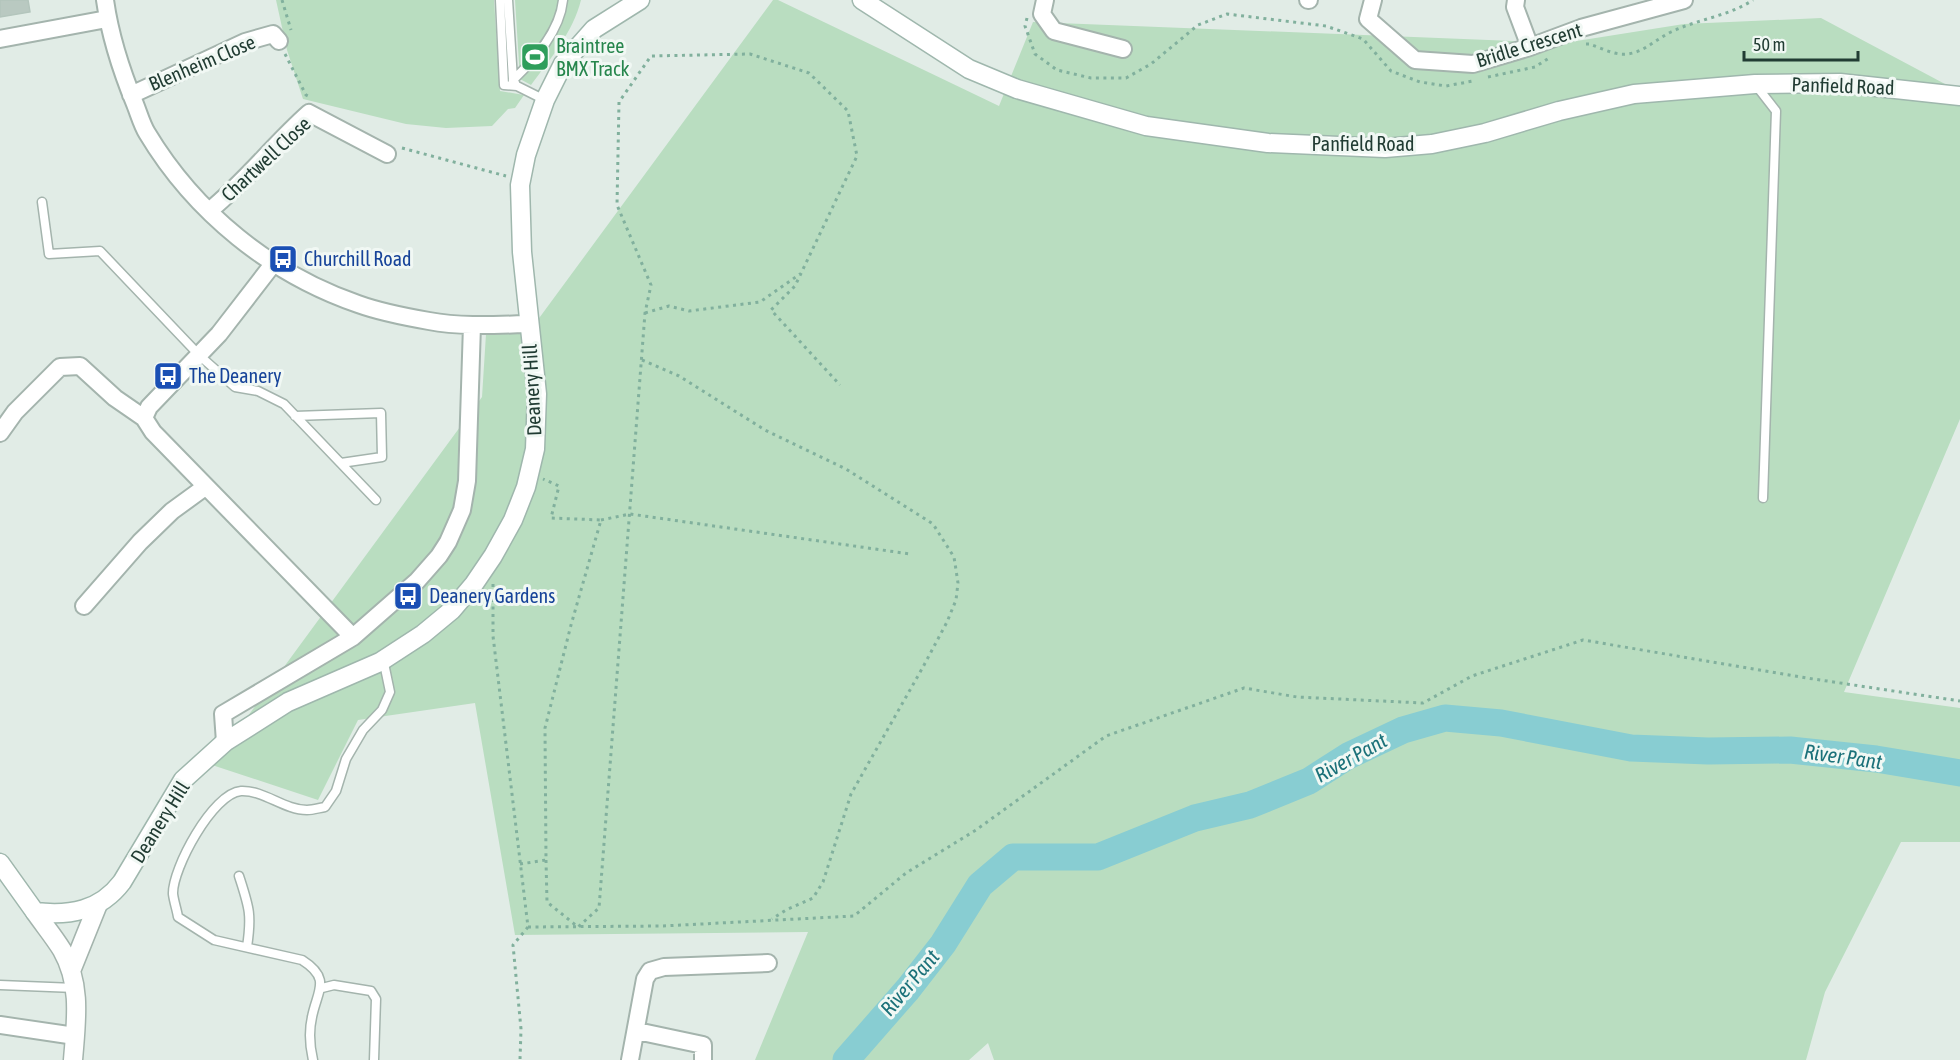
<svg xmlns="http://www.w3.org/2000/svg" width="1960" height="1060" font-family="'Asap Condensed',sans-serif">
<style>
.green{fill:#b9ddc0}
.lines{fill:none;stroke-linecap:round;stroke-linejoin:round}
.river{stroke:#88cdd2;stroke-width:27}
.building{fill:#b9c9c1;stroke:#b3c5bc;stroke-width:1.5}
.service-casing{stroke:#a4b4ad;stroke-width:11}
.minor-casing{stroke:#a4b4ad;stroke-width:20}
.tertiary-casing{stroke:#a4b4ad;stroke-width:21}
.secondary-casing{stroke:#9fb7ad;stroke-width:21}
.path{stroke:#81b09d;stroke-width:3;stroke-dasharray:3 4.5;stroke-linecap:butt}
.service{stroke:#fff;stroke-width:8}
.minor{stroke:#fff;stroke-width:16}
.tertiary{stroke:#fff;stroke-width:18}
.secondary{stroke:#fff;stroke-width:18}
.labels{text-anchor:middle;stroke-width:6;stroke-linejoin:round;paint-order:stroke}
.street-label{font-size:20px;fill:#213c33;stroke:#f1f8f4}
.leisure-label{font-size:20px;fill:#27864d;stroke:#f1f8f4;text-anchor:start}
.transit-label{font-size:20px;fill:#164399;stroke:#f1f8f4;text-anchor:start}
.water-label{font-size:21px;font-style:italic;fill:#1b7179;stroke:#f1f8f4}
</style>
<rect width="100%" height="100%" fill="#e1ece6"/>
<path class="green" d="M276 0H494L500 91 524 95 515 108 508 109 492 126 446 128 406 124 303 99 287 50Z
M515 0H581C573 32 551 58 531 85L520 79Z
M773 0H778L999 106 1033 22 1564 43 1684 24 1821 18 1960 92V419L1844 692 1960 708V842H1901L1825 992 1806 1060H994L988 1043 969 1060H755L808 932 515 935 475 703 358 720 318 800 212 765 482 397 486 334 521 333 523 340Z"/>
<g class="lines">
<path class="river" d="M846 1060 908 989 943 944 980 885 1013 857H1098L1195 818 1250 805 1309 781 1348 756 1403 730 1445 718 1501 723 1631 748 1708 751 1790 750 1876 759 1960 773"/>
</g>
<path class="building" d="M0 0H28L30 12 0 17Z"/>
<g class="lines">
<g class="service-casing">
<path id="service" d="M500 0 504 85 517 86 545 100
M508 0 513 80 515 83
M513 80C535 59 560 31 563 0
M1755 84 1776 111 1763 498
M42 202 49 254 100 251 200 356 235 387 258 391 284 404 376 500
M295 416 381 413 382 457 341 463
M239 876C249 907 252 914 247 947
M0 985 75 988
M322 988 334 985 371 991 376 999 374 1060
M313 1060C310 1047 309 1030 312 1017 317 991 332 979 302 960L214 940 178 917C177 910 174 902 173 894 172 869 213 793 241 791 264 790 284 810 307 810 313 810 319 808 325 807L336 791 346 759 363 730 382 710 390 692 385 668 380 662"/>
</g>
<g class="minor-casing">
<path id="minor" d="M105 0C110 36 121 70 135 104 139 114 142 125 147 133 195 213 271 274 358 304 380 312 406 317 429 321 461 327 495 325 528 324
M1045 0 1042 14 1054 31 1123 49
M1308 0H1309
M1373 0 1368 19 1415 60 1473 64 1530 47 1581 28 1684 0
M1516 0 1515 7 1530 47
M0 39 107 19
M131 95 245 42 273 34 279 41
M209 211C245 182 274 144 309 113L387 154
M144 418 149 407 219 334 273 264
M0 433 15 412 60 367 80 366 115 398 144 418 153 432 353 637
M84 606 140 542 172 511 205 487
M225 742 223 714 353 637 417 581 439 556 448 542 462 510 467 481 472 325
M0 1025 75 1036
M637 1031 703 1045V1060
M630 1060 645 979 650 971 664 967 768 963"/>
</g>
<g class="tertiary-casing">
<path id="tertiary" d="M35 912C44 925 54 937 62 950 82 985 76 1022 73 1060
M71 971 98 904"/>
</g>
<g class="secondary-casing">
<path id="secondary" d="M862 0 969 69 1017 89 1146 126 1268 143 1385 148 1432 144 1485 133 1559 111 1634 94 1755 84 1840 83 1960 96
M0 863 35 912C70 916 100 911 122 882L183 780 225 742 288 702 380 662 423 634 452 610 474 584 493 556 513 520 526 487 535 449 537 394 522 252 520 185 526 155 545 100 563 64 594 29 640 0"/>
</g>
<path class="path" d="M282 0 291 30
M1027 18 1025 26 1035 54 1057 70 1091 78H1126L1151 64 1198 25 1227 14 1326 26 1363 39 1391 71 1420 82 1446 86 1473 81
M1586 44H1589C1599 47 1610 53 1620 54 1641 56 1654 40 1671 32 1698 19 1729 16 1753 0
M285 54 306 95 310 97
M1488 77 1535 67 1549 58
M402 148 506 176
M645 313 669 306 689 311 760 302 800 274
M642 360 679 376 765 430 846 469 933 524 954 557 958 583 956 600 947 622 923 667 851 794 823 882 813 898 786 910 772 919
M601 520 630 514 910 554
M493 584V636L528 927 513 945 521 1029 520 1060
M546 860 547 902 578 927 599 908 645 313 651 285 617 205 619 102 651 56 750 54 809 73 848 111 857 156 795 286 771 310 840 385
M520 864 546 860 545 728 571 625 601 520 551 518 559 486 543 479
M528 927 663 926 854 916 906 873 976 830 1106 736 1244 688 1297 697 1423 703 1472 676 1583 640 1807 678 1960 701"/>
<use href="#service" class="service"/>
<use href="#minor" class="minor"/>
<use href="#tertiary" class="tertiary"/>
<use href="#secondary" class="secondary"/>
</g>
<defs>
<g id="stadium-square" transform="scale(1.5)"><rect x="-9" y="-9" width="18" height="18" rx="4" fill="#2e9e5b" stroke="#f1f8f4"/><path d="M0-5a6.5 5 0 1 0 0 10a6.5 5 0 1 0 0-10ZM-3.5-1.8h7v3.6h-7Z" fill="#fff"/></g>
<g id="bus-square" transform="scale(1.5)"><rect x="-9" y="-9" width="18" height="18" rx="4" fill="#1a4fb4" stroke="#f1f8f4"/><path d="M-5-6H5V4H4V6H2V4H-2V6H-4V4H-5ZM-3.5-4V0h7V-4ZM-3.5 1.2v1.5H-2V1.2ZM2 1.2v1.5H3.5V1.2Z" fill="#fff"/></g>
</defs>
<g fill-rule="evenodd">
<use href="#stadium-square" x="535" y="57"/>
<use href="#bus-square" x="283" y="259"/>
<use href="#bus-square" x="168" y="376"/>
<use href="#bus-square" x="408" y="596"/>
</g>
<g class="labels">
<g class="street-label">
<text transform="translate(1529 45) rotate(-17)" y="7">Bridle Crescent</text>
<text transform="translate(202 63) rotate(-23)" y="7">Blenheim Close</text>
<text transform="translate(1843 86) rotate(2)" y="7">Panfield Road</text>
<text x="1363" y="151">Panfield Road</text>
<text transform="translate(266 159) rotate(-43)" y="7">Chartwell Close</text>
<text transform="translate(532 390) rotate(-93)" y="7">Deanery Hill</text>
<text transform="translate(160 822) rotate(-58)" y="7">Deanery Hill</text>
</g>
<g class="leisure-label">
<text x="556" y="53">Braintree<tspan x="556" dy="23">BMX Track</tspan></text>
</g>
<g class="transit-label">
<text x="304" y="266">Churchill Road</text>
<text x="189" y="383">The Deanery</text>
<text x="429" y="603">Deanery Gardens</text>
</g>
<g class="water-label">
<text transform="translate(1843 757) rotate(8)" y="7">River Pant</text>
<text transform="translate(1351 758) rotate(-29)" y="7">River Pant</text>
<text transform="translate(910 983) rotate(-50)" y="7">River Pant</text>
</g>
</g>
<path d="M1744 51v9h114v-9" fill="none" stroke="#213c33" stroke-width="3"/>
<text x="1753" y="51" font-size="18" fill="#213c33" stroke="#f1f8f4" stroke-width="4.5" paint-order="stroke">50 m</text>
</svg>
